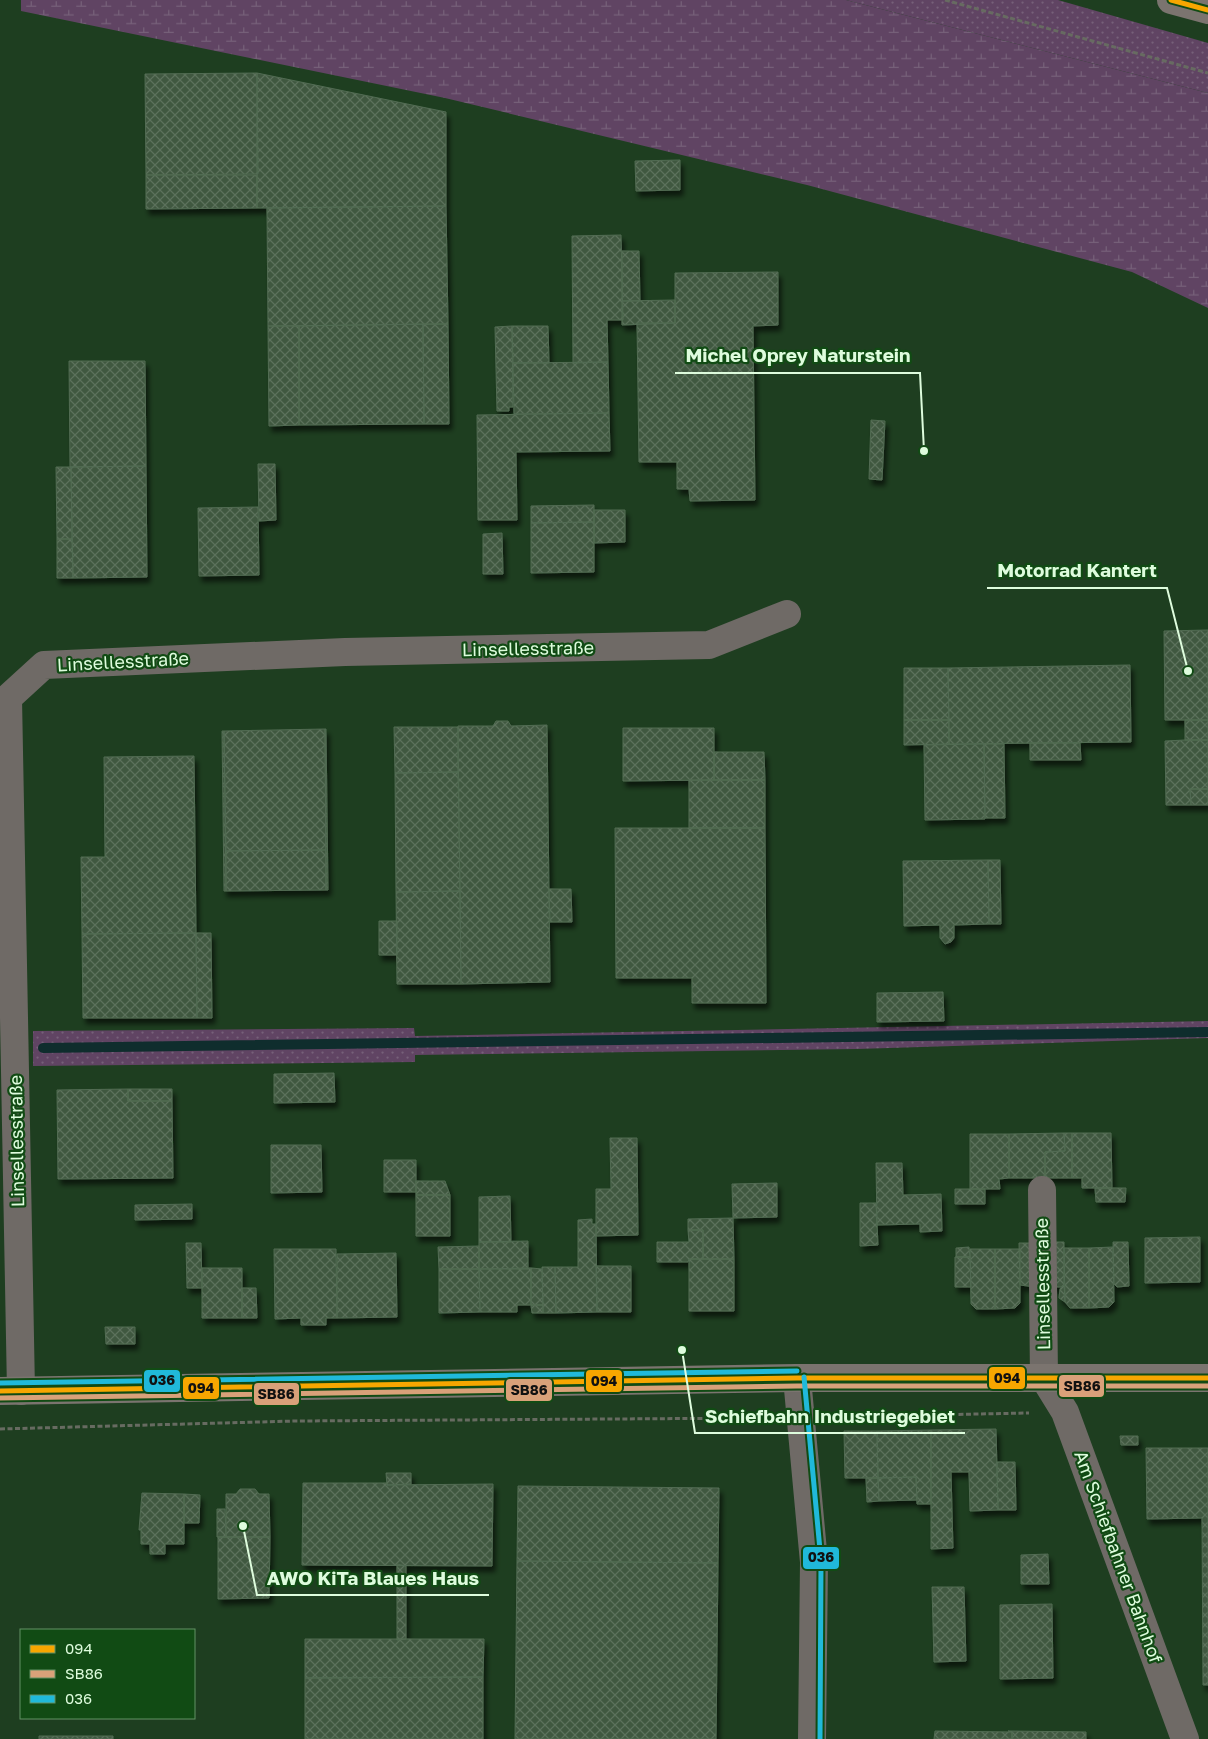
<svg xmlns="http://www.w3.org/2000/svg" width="1208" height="1739" font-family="'Golos Text',sans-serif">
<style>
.green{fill:url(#green-dots)}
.wetland{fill:url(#wetland-marsh)}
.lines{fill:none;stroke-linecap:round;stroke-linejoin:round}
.stream{stroke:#0f2d2d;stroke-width:10}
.building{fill:url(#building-cross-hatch);stroke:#526c53;filter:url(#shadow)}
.path{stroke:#676b61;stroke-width:3;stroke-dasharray:5 2.5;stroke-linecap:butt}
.street{stroke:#6f6a66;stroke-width:28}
.secondary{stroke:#7b746f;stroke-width:28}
.bus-1-casing{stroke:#114b14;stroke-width:9}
.bus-2-casing{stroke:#114b14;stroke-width:9}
.bus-3-casing{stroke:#114b14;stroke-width:9}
.bus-1{stroke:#f7a600;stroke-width:5}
.bus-2{stroke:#d9a179;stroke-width:5}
.bus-3{stroke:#20b9da;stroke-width:5}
.labels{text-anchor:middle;stroke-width:4.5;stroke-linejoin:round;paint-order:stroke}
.street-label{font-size:18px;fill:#defcdd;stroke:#114b14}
.leader{fill:none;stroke:#defcdd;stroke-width:2}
.callout-dot{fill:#defcdd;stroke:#114b14;stroke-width:2}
.callout-label{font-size:19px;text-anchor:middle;font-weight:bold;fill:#defcdd;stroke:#114b14;stroke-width:4.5;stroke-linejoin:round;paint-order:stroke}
.line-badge{stroke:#114b14;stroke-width:2}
.pale-badge-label{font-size:14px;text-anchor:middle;font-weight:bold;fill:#111}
</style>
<defs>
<pattern id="green-dots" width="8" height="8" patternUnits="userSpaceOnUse" patternTransform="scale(1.25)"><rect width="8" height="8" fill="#604463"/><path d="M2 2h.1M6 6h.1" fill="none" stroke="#766079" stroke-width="1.8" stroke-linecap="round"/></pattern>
<pattern id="wetland-marsh" width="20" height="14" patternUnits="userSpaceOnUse" patternTransform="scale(1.25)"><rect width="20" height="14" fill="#604463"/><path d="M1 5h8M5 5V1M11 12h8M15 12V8" fill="none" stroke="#766079"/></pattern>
<pattern id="building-cross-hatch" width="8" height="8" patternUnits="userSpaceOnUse" patternTransform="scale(1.25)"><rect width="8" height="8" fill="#405840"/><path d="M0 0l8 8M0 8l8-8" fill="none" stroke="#5b715b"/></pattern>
<filter id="shadow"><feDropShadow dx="3" dy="5.5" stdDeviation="2.5" flood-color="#0009"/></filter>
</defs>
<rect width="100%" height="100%" fill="#1e3e20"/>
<path class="green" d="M846 0H1058L1208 43V93Z
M1208 1021V1038L857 1049 415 1055V1062L33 1066V1031L414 1028 415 1036Z"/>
<path class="wetland" d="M21 0H846L1208 93V308L1132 272 807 185 445 98 21 11Z"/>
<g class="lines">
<path class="stream" d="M43 1048 1208 1032"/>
</g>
<path class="building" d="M257 73 446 112V206L257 208Z
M257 73 258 174 146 175 145 74Z
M680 160V190L636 191 635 161Z
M146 175H257V208L146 209Z
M446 206 448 324 268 326 267 208Z
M621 235 623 320H607L608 362 573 363 572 236Z
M622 251H639L640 301H622Z
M778 272V325L753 326 755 500 690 501 689 489H677V462H639L637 323H675V273Z
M675 300V323L622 325V301Z
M423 324H448L449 424H424Z
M423 324 424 424 299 425V326Z
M268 326H299V425L269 426Z
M512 326 513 407H509V411H497L495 327Z
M512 326H548L549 363H513Z
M69 361H145L146 466 70 467Z
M608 362 609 413 514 414 513 363Z
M609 413 610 451 516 452 517 520H478L477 415Z
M871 420 885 421 882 480 869 479Z
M258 464H275L276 520 259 521Z
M146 466 147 577 73 578 71 467Z
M56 467H71L72 539H57Z
M594 505V522L531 523V506Z
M258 507 259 575 199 576 198 508Z
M594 510H625V542L594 543Z
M594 522V572L531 573V523Z
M502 533 503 574H483V534Z
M57 539H72L73 578H57Z
M1208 630V720H1165L1164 631Z
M1130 665 1131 742 949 744 948 668Z
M904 668H948L949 720H904Z
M904 720H949V744L904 745Z
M1185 720H1208V740H1185Z
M496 721H508L511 726 547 725 550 982 461 984 458 726H493Z
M394 727H458V772L395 773Z
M623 728H714V780L623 781Z
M325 729 326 850 226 851 224 731Z
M325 729H326L328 890H326Z
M222 731H224L226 891H224Z
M1185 740H1208V789H1190L1191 805H1166L1165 741Z
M1030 743H1080L1081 760H1030Z
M984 744H1004L1005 818H985Z
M984 744 985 819 925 820 924 745Z
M714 752H764L765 780H714Z
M194 756 196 933 82 934 81 857H105L104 757Z
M458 772 460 891 396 892 395 773Z
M689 780H765V828H689Z
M1190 789H1208V805H1191Z
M615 828H765L766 1003H692V978H616Z
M326 850V890L226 891V851Z
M988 860 989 924 954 925V938L951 942 945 944 940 938V925L904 926 903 861Z
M988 860H1000L1001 924H989Z
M549 889H571L572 922H550Z
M460 891 461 984H397L396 892Z
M379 921H397V955H379Z
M196 933 197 1018H83L82 934Z
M196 933H211L212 1018H197Z
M943 992 944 1021 877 1022V993Z
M334 1073 335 1102 274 1103V1074Z
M128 1089V1101H172L173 1178 58 1179 57 1090Z
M128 1089H172V1101H128Z
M1064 1133H1072V1178H1045V1152L1065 1151Z
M1064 1133 1065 1151 1045 1152V1178H1009V1134Z
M1072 1133H1111L1112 1188H1082V1178H1072Z
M970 1134H1009V1178L999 1179 1000 1189H970Z
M610 1138H637L638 1235 596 1236V1189H611Z
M271 1145H321L322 1192 271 1193Z
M384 1160H416V1192H384Z
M876 1163H902L903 1195 941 1194 942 1231 920 1232V1224L877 1225Z
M416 1181H445L450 1195H416Z
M777 1183V1217L733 1218 732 1184Z
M1095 1188H1126L1125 1202H1096Z
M955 1189H985V1204H955Z
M416 1195H450V1236H416Z
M510 1196 511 1242H479V1197Z
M860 1203H876L878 1245 860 1246Z
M192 1204V1219L135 1220V1205Z
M733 1218 734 1259H703V1230H688V1219Z
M592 1219V1224H596L597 1312 556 1313 555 1267H578V1220Z
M688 1230H703V1259H689L688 1262H657V1242H689Z
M1200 1237V1282L1145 1283V1238Z
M528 1241V1269H479V1242Z
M1049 1242H1064V1284L1062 1287H1050Z
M1113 1242H1128L1129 1286 1117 1287 1114 1284Z
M186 1243H201L202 1288H187Z
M1019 1243H1034L1035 1287 1020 1285Z
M479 1246V1269H439L438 1247Z
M969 1247 970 1257H956V1248Z
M1113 1247 1114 1302 1109 1307 1089 1308V1248Z
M1064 1248H1089V1308H1070L1065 1302Z
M274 1249H336L337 1318H326V1325H301V1318L275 1319Z
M970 1249H995V1309H976L971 1304Z
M995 1249H1020V1303L1015 1308 995 1309Z
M396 1253 397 1317 337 1318V1254Z
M955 1257H970L971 1287H955Z
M689 1259H734V1311H689Z
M596 1266H631V1312H597Z
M542 1267H555L556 1313H543Z
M202 1268H242V1318H202Z
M531 1268V1305H517V1312H480L479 1269Z
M531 1268 542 1269 543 1305H531Z
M439 1269H479L480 1312 439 1313Z
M1064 1284 1065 1302 1059 1298 1060 1289Z
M242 1288H256L257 1318H242Z
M531 1305H543V1313H532Z
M105 1327H135V1344H106Z
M996 1429 998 1510 970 1511 969 1472H951L953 1548 931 1549V1430Z
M931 1430V1504H917L916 1477 878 1478 877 1431Z
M844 1431H877L878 1478H845Z
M1120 1436H1138V1445H1121Z
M1146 1448H1208V1685H1203L1202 1518 1147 1519Z
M997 1462H1015L1016 1510H998Z
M386 1473H411V1484L387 1485Z
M916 1477 917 1500 879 1501 878 1478Z
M866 1478H878L879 1501 867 1502Z
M303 1483H387V1485L493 1484 492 1566 302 1565Z
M518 1486 719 1488 718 1563 517 1561Z
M240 1489H255L259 1494H269L270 1537H226V1494H236Z
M142 1493 184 1494V1544H165V1554H150V1544H141V1530H139Z
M184 1494 200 1495 199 1523H184Z
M217 1509H225L226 1537H217Z
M218 1537H270L269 1598 218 1599Z
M1048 1554 1049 1584H1021V1555Z
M517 1561 718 1563 716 1739H515Z
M397 1564 406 1566V1639L397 1640Z
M932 1587H964L966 1661 934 1662Z
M1052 1604 1053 1678 1000 1679V1605Z
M305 1639H484L483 1677 305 1678Z
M483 1677V1739H305V1678Z
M935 1731 1012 1732V1739H934Z
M1008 1731 1086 1732V1739H1012V1732Z
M39 1736H113V1739H39Z"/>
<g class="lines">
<path class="path" d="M945 0 1208 73
M831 1417 1029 1413
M0 1429 296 1421 769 1418"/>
<path class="street" d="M1042 1190 1044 1378 1065 1412 1185 1739
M797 1378 814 1562 812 1739
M21 1391 8 698 44 665 345 652 709 645 787 614"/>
<path class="secondary" d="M1171 0 1208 10
M0 1391 797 1378H1208"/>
<g class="bus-1-casing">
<path id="bus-1" d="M1171 0 1208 10
M0 1391 797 1378H1208"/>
</g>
<g class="bus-2-casing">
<path id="bus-2" d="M0 1398 797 1386H1208"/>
</g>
<g class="bus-3-casing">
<path id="bus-3" d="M804 1377 821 1561 820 1739
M0 1383 797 1371"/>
</g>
<use href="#bus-1" class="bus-1"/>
<use href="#bus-2" class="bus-2"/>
<use href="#bus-3" class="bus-3"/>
</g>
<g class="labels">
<g class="street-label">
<text transform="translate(528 649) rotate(-1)" y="6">Linsellesstraße</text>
<text transform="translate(123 662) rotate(-3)" y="6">Linsellesstraße</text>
<text transform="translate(17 1141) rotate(-91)" y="6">Linsellesstraße</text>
<text transform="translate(1043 1284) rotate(-91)" y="6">Linsellesstraße</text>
<text transform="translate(1118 1557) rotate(70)" y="6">Am Schiefbahner Bahnhof</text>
</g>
</g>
<path class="leader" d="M924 451L920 373H675M1188 671L1167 588H987M682 1350L695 1433H965M243 1526L257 1595H489"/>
<g class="callout-dot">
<circle cx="924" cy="451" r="5"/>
<circle cx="1188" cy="671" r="5"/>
<circle cx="682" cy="1350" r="5"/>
<circle cx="243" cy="1526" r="5"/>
</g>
<g class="callout-label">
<text x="798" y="362">Michel Oprey Naturstein</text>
<text x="1077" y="577">Motorrad Kantert</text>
<text x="830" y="1423">Schiefbahn Industriegebiet</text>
<text x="373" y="1585">AWO KiTa Blaues Haus</text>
</g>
<g class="line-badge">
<rect x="988" y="1366" width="38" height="24" rx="5" fill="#f7a600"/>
<rect x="143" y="1369" width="38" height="24" rx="5" fill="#20b9da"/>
<rect x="585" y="1369" width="38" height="24" rx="5" fill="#f7a600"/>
<rect x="1058" y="1374" width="47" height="24" rx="5" fill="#d9a179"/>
<rect x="182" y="1376" width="38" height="24" rx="5" fill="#f7a600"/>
<rect x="505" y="1378" width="48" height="24" rx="5" fill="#d9a179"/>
<rect x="253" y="1382" width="47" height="24" rx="5" fill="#d9a179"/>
<rect x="802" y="1546" width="38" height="24" rx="5" fill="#20b9da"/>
</g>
<g class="pale-badge-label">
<text x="1007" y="1383">094</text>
<text x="162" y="1385">036</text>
<text x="604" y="1386">094</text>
<text x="1082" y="1391">SB86</text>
<text x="201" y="1393">094</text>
<text x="529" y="1395">SB86</text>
<text x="276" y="1399">SB86</text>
<text x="821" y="1562">036</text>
</g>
<rect x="20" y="1629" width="175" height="90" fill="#114b14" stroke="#639264"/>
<rect x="30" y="1645" width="25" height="8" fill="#f7a600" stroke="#639264"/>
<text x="65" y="1654" font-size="15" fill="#defcdd">094</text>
<rect x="30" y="1670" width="25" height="8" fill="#d9a179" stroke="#639264"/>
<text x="65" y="1679" font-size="15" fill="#defcdd">SB86</text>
<rect x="30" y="1695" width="25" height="8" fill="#20b9da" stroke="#639264"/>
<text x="65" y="1704" font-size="15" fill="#defcdd">036</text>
</svg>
